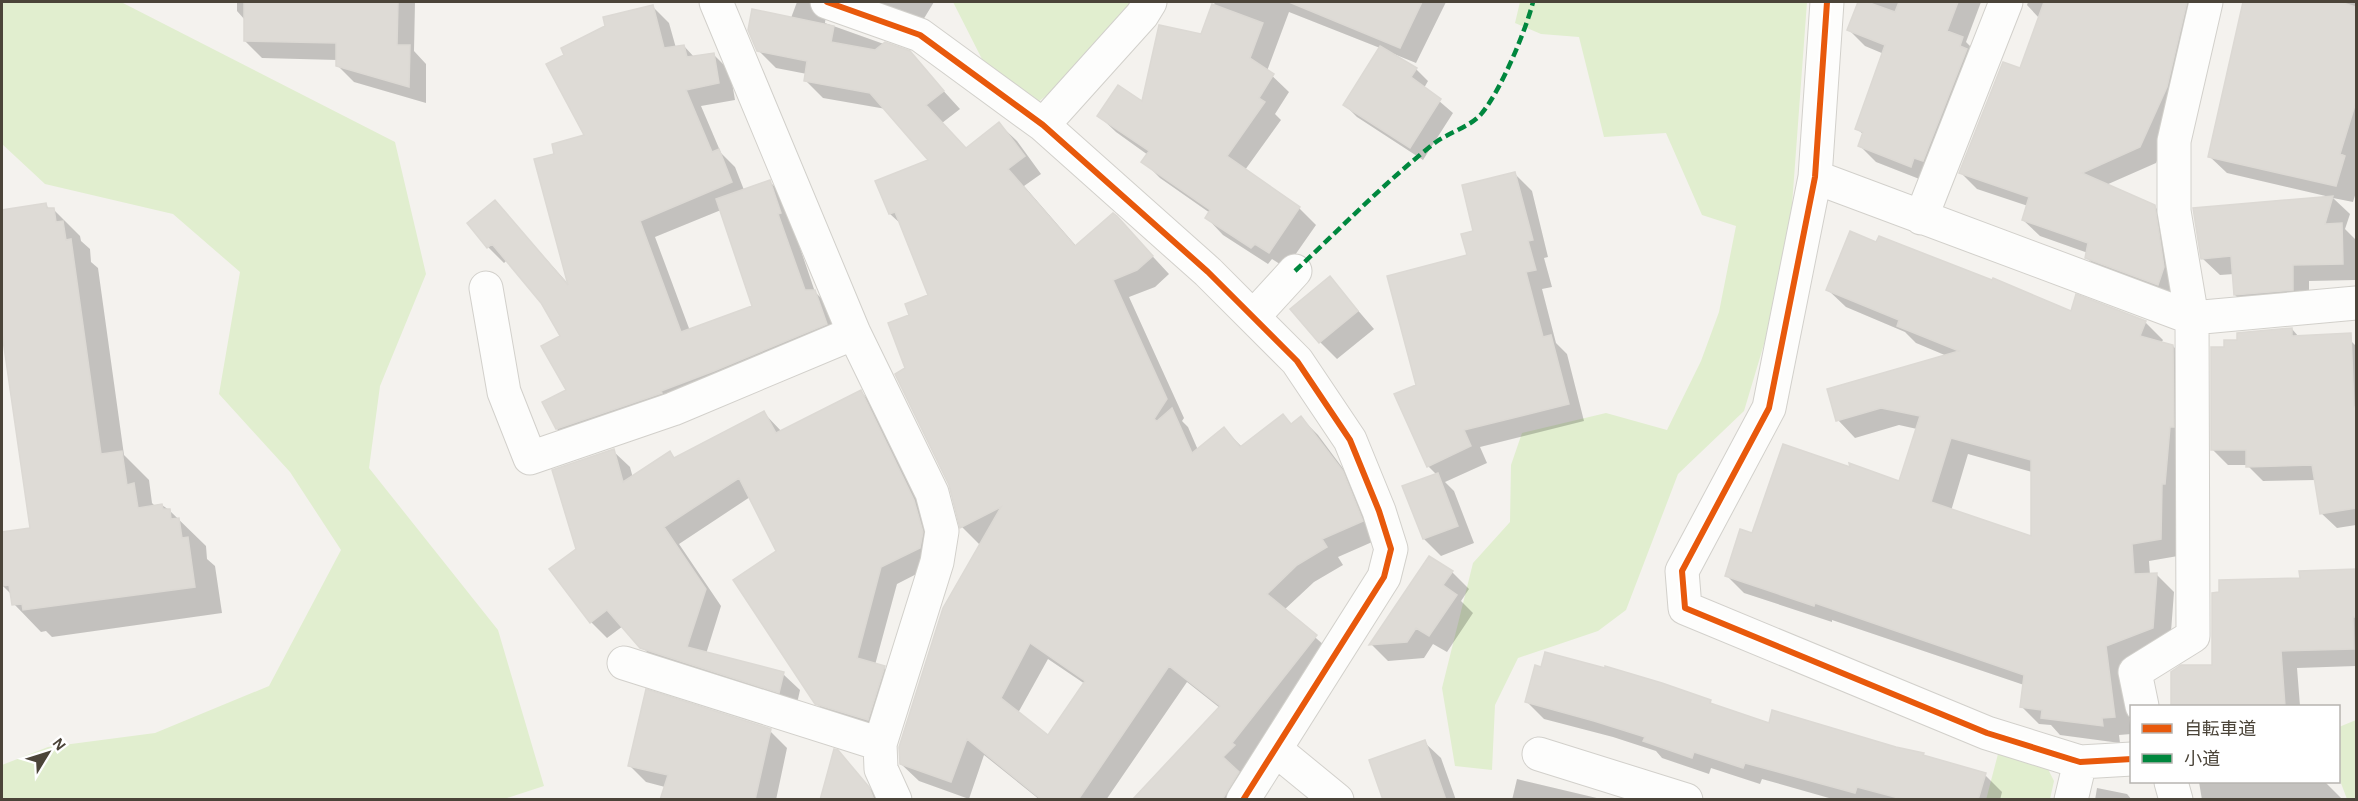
<svg xmlns="http://www.w3.org/2000/svg" width="2358" height="801" font-family="'Alegreya Sans','Noto Sans JP',sans-serif">
<style>
.green{fill:#e1eecf}
.shadow{fill:#0003;fill-rule:evenodd}
.building{fill:#dedbd6;stroke:#dcd9d4;stroke-width:1.5;fill-rule:evenodd}
.lines{fill:none;stroke-linecap:round;stroke-linejoin:round}
.street-casing{stroke:#d2d0cb;stroke-width:35}
.street{stroke:#fdfdfc;stroke-width:33}
.quiet{stroke:#00873e;stroke-width:4.5;stroke-dasharray:9 4.5;stroke-linecap:butt}
.cycleway-casing{stroke:#fff;stroke-width:10}
.cycleway{stroke:#e8590c;stroke-width:6}
</style>
<rect width="100%" height="100%" fill="#f4f2ee"/>
<path class="green" d="M2 2H121L395 142 426 274 380 386 369 468 498 630 544 786 501 800 2 799V765L48 747 155 733 269 686 341 550 290 472 219 394 240 272 173 214 45 184 2 144Z
M953 2H1132L1087 64 1038 102 986 67Z
M1520 2H1807L1792 205 1767 334 1744 411 1678 474 1626 610 1598 631 1518 658 1495 705 1492 770 1455 766 1442 688 1473 563 1510 522 1511 465 1522 433 1606 413 1667 430 1701 361 1719 312 1736 226 1702 215 1666 133 1604 137 1579 37 1541 34 1515 23Z
M2356 720V799H2347L2339 778V727Z
M1998 754 2046 765 2054 781 2050 799 1986 800Z"/>
<path class="shadow" d="M237 2H415L414 51 426 64V103L354 82 337 65V60L262 58 245 41V20L237 11Z
M797 2H839L826 14 825 23 909 53 960 109 942 123 967 149 999 124 1017 141 1041 174 1024 186 1077 247 1130 232 1169 274 1155 287 1129 297 1184 418 1182 421 1188 427 1198 450 1224 429 1242 447 1292 425 1301 418 1318 435 1359 490 1379 539 1338 557 1343 565 1314 582 1284 610 1333 653 1248 761 1251 763 1250 800H1134L1220 708 1187 682 1106 800H1040L984 755 969 799 919 781 901 764 983 542 979 544 962 527 950 484 907 369 911 316 930 296 901 224 890 214 877 182 930 160 886 109 823 98 805 80 807 74 776 68 758 50 791 18ZM1048 659 1085 684 1049 737 1018 713Z
M853 2H934L920 25Z
M1215 2H1446L1416 63 1394 54 1393 56 1416 69 1428 81 1424 88 1453 113 1423 160 1357 117 1345 105 1380 48 1289 12 1267 71 1289 92 1275 114 1281 120 1245 170 1299 208 1316 225 1286 268 1272 259 1268 264 1223 235 1207 218 1210 213 1160 178 1143 161 1148 155 1116 132 1099 116 1143 103 1201 36Z
M1860 2H1981L1966 42 1979 55 1927 182 1876 162 1860 146 1864 135 1856 128 1884 54 1865 46 1849 30Z
M2028 2H2214L2183 104 2156 163 2106 185 2154 206 2171 223 2174 300 2103 274 2086 257 2088 253 2040 236 2023 220 2028 206 1977 189 1961 173 2021 70 2039 18 2027 5Z
M2244 2H2356V192L2353 202 2333 198 2350 214 2345 229 2356 240V280L2309 281V307L2252 312 2235 295 2234 274 2220 275 2202 258 2330 197 2227 173 2209 156Z
M653 7 669 23 676 48 684 46 695 58 713 54 730 71 735 100 701 106 721 153 735 167 744 190 769 181 786 198 794 230 815 292 831 308 842 341 573 445 557 429 568 391 563 336 542 302 507 260 504 263 488 247 495 202 571 287 556 155 586 136ZM721 210 754 307 690 331 655 237Z
M1515 174 1532 191 1548 257 1544 258 1552 287 1542 289 1556 343 1567 354 1584 421 1480 447 1487 463 1445 482 1454 491 1474 543 1441 556 1424 539 1437 475 1428 466 1418 385 1469 256 1475 232Z
M46 205 50 210 53 209 80 236 81 241 90 249 91 262 98 268 124 455 149 480 152 503 155 506 162 505 169 510 206 546 207 559 215 566 222 613 52 637 46 631 41 632 14 604 12 595 2 585V544L32 529 2 323V211Z
M1330 278 1374 329 1337 359 1320 342Z
M1828 290 2145 322 2163 340 2161 343 2173 346 2190 364 2178 556 2149 561 2150 575H2157L2174 592 2170 645 2123 663 2131 734 2119 735 2120 743 2060 735 2051 725 2039 724 2021 706 2024 685 1832 620V622L1744 593 1726 575 1753 535 1852 469 1900 483 1917 429 1899 425 1855 438 1838 420 1947 356 1916 343 1905 332 1846 307ZM1968 454 2032 472V538L1951 511Z
M2292 329 2299 337 2345 335 2356 346V525L2337 528 2321 513 2316 480 2263 481 2247 465H2228L2213 450 2225 349 2239 341Z
M861 392 877 408 930 517 936 564 897 584 875 665 884 668 900 684 884 736 833 720 816 703 778 552 750 497 679 544 721 606 706 654 783 674 800 690 796 708 658 664 623 626 607 638 591 622 578 549 613 451 630 467 633 478 670 453 675 459 764 413 782 432Z
M2351 571 2356 576V666L2297 668 2300 706H2173L2172 673 2213 666 2301 579Z
M1452 572 1469 589 1461 601 1473 613 1447 652 1433 644 1424 658 1388 661 1371 644Z
M1527 702H1710L1715 706 1770 725 1923 754 1927 758 1985 775 2002 792 2000 800H1836L1762 779 1760 784 1711 768 1709 774 1662 758 1656 751 1613 737 1544 719Z
M770 731 787 748 776 800H661L665 787 646 782 629 765Z
M1424 742 1441 758 1456 800H1385Z
M837 752 853 768 880 800H821Z
M1517 779 1601 799 1602 800H1512Z
M2199 782H2325L2343 800H2202Z
M2097 788 2127 794 2132 800H2095Z"/>
<path class="building" d="M244 2H398L397 45H410L409 87 336 66V43L244 41Z
M1289 2H1422L1400 48Z
M1858 2H1867L1895 12 1899 2H1958L1947 31 1963 37 1960 46 1967 49 1923 161 1914 158 1911 167 1858 146 1863 132 1855 129 1885 45 1847 30Z
M2044 2H2187L2167 87 2140 147 2082 173 2155 205 2164 267 2158 285 2085 258 2088 243 2022 220 2029 197 1959 173 2003 62 2020 68Z
M2243 2H2340L2356 7V102L2340 154 2345 156 2336 186 2208 157Z
M1212 4 1263 23 1250 58 1274 74 1259 98 1265 102 1227 156 1300 207 1269 253 1255 244 1251 248 1205 218 1210 210 1141 162 1149 151 1097 116 1118 85 1142 101 1159 25 1201 34Z
M653 5 664 48 684 45 687 57 714 53 719 83 686 90 712 152 719 149 732 182 640 221 681 332 752 306 716 199 770 180 781 213 778 214 805 290H815L827 324 714 371 661 391 662 393 556 429 542 402 566 390 541 346 560 336 541 303 492 244 487 248 467 223 495 200 568 285 534 159 554 154 552 144 584 135 546 64 564 55 561 48 605 26 603 17Z
M752 9 834 26 831 42 875 50 885 42 910 51 944 91 926 105 966 148 999 122 1025 156 1008 169 1075 246 1113 213 1117 216 1153 256 1137 270 1113 280 1167 399 1154 419 1157 421 1172 408 1192 453 1224 427 1240 447 1283 414 1291 424 1301 416 1343 471 1363 521 1322 539 1327 547 1297 565 1267 594 1317 635 1232 743 1235 745 1223 757 1239 772 1222 800H1132L1220 706 1169 666 1078 800H1042L967 739 951 782 900 764 899 747 943 608 1001 507 960 528 949 485 895 374 905 368 888 323 909 315 905 304 928 295 895 212 889 214 875 181 928 160 870 93 804 81 807 61 757 51 748 30ZM1030 643 1085 681 1048 735 1001 698Z
M1380 46 1417 68 1411 77 1441 99 1410 148 1343 105Z
M1515 172 1533 240 1528 241 1536 270 1526 272 1543 337 1551 335 1569 404 1464 430 1471 446 1427 467 1394 394 1416 385 1387 276 1467 255 1461 234 1473 231 1462 185Z
M2333 196 2325 224 2342 223 2343 264 2293 265V290L2234 295 2231 256 2201 259 2193 208Z
M46 203 47 208H54L56 222 63 221 66 240 71 239 101 454 122 451 127 485 134 483 138 508 162 504 163 509H170L171 519 179 518 182 538 188 537 195 587 23 610 22 604 12 605 9 585 2 586V532L30 528 2 333V210Z
M1850 231 1876 242 1879 236 1992 280 1993 278 2071 311 2076 294 2146 321 2140 336 2173 345 2174 427H2170L2165 484H2162L2161 539 2132 544 2134 574 2157 573 2153 628 2106 646 2115 717 2102 718 2103 726 2041 718 2042 710 2020 707 2024 675 1815 603 1814 606 1725 576 1740 529 1752 533 1783 444 1850 467 1849 463 1899 481 1920 416 1881 408 1836 421 1827 389 1959 351 1897 326 1899 320 1826 290ZM1951 438 2031 460V536L1931 502Z
M1330 276 1358 311 1319 343 1290 309Z
M2292 328V336L2351 333 2354 407H2356V508L2320 514 2312 465 2246 467V450H2211V347H2224V340H2237V333Z
M861 390 914 500 923 532 920 548 881 567 857 658 885 666 868 720 815 704 733 580 776 551 739 478 664 527 706 589 687 647 784 672 779 693 640 648 607 610 590 623 549 569 576 549 552 470 614 449 623 482 670 451 674 458 764 411 776 433Z
M1438 473 1458 526 1423 539 1402 486Z
M1429 556 1453 571 1443 585 1457 595 1429 636 1416 628 1407 642 1369 645Z
M2356 569V617H2353L2354 649 2281 651 2285 706H2171V672L2181 665H2212V593L2219 592V580L2300 578 2299 571Z
M1545 652 1605 668V666L1662 683 1711 700 1710 703 1769 723 1772 710 1896 747 1924 753 1923 755 1986 773 1978 800H1906L1857 787 1855 793 1745 763 1743 768 1694 752 1692 758 1643 741 1645 737 1594 721 1525 702 1535 665 1541 667Z
M646 689 771 729 755 800H660L668 775 628 766Z
M1425 740 1446 800H1383L1369 760Z
M834 749 838 750 869 787 874 800H820Z"/>
<g class="lines">
<g class="street-casing">
<path id="street" d="M716 2 854 333 932 493 942 531 937 562 880 744 881 769 895 800
M827 2 920 35 1043 125 1208 272 1297 361 1350 440 1379 511 1391 549 1384 577 1243 800
M1827 2 1815 177 1769 408 1682 571 1685 608 1987 733 2080 762 2132 759
M1043 125 1142 15 1150 2
M1815 177 2192 318 2356 303
M1921 218 2006 2
M486 288 504 392 530 458 673 409 854 333
M1253 317 1295 271
M624 663 880 744
M2142 706 2135 672 2193 636 2192 318 2174 211V141L2206 2
M1276 750 1337 800
M1539 754 1686 800
M2171 782 2176 800
M2071 800 2080 762"/>
</g>
<use href="#street" class="street"/>
<path class="quiet" d="M1295 271C1341 228 1386 181 1436 142 1450 132 1472 126 1482 113 1501 90 1526 30 1533 2"/>
<g class="cycleway-casing">
<path id="cycleway" d="M827 2 920 35 1043 125 1208 272 1297 361 1350 440 1379 511 1391 549 1384 577 1243 800
M1827 2 1815 177 1769 408 1682 571 1685 608 1987 733 2080 762 2132 759"/>
</g>
<use href="#cycleway" class="cycleway"/>
</g>
<rect width="2358" height="801" fill="none" stroke="#4b4439" stroke-width="6"/>
<rect x="2130" y="705" width="210" height="78" fill="#ffffff" stroke="#b7b4b0" stroke-width="1.5"/>
<rect x="2142" y="724" width="30" height="9" fill="#e8590c" stroke="#b7b4b0" stroke-width="1.5"/>
<text x="2184" y="735" font-size="18" fill="#4b4439">自転車道</text>
<rect x="2142" y="754" width="30" height="9" fill="#00873e" stroke="#b7b4b0" stroke-width="1.5"/>
<text x="2184" y="765" font-size="18" fill="#4b4439">小道</text>
<g transform="translate(48 753) rotate(52)" stroke="#ffffff" stroke-width="4.5" paint-order="stroke">
<path d="M0-4.5L10 22L0 15L-10 22Z" fill="#4b4439"/>
<text y="-9" font-size="16" font-weight="bold" text-anchor="middle" fill="#4b4439">N</text>
</g>
</svg>
